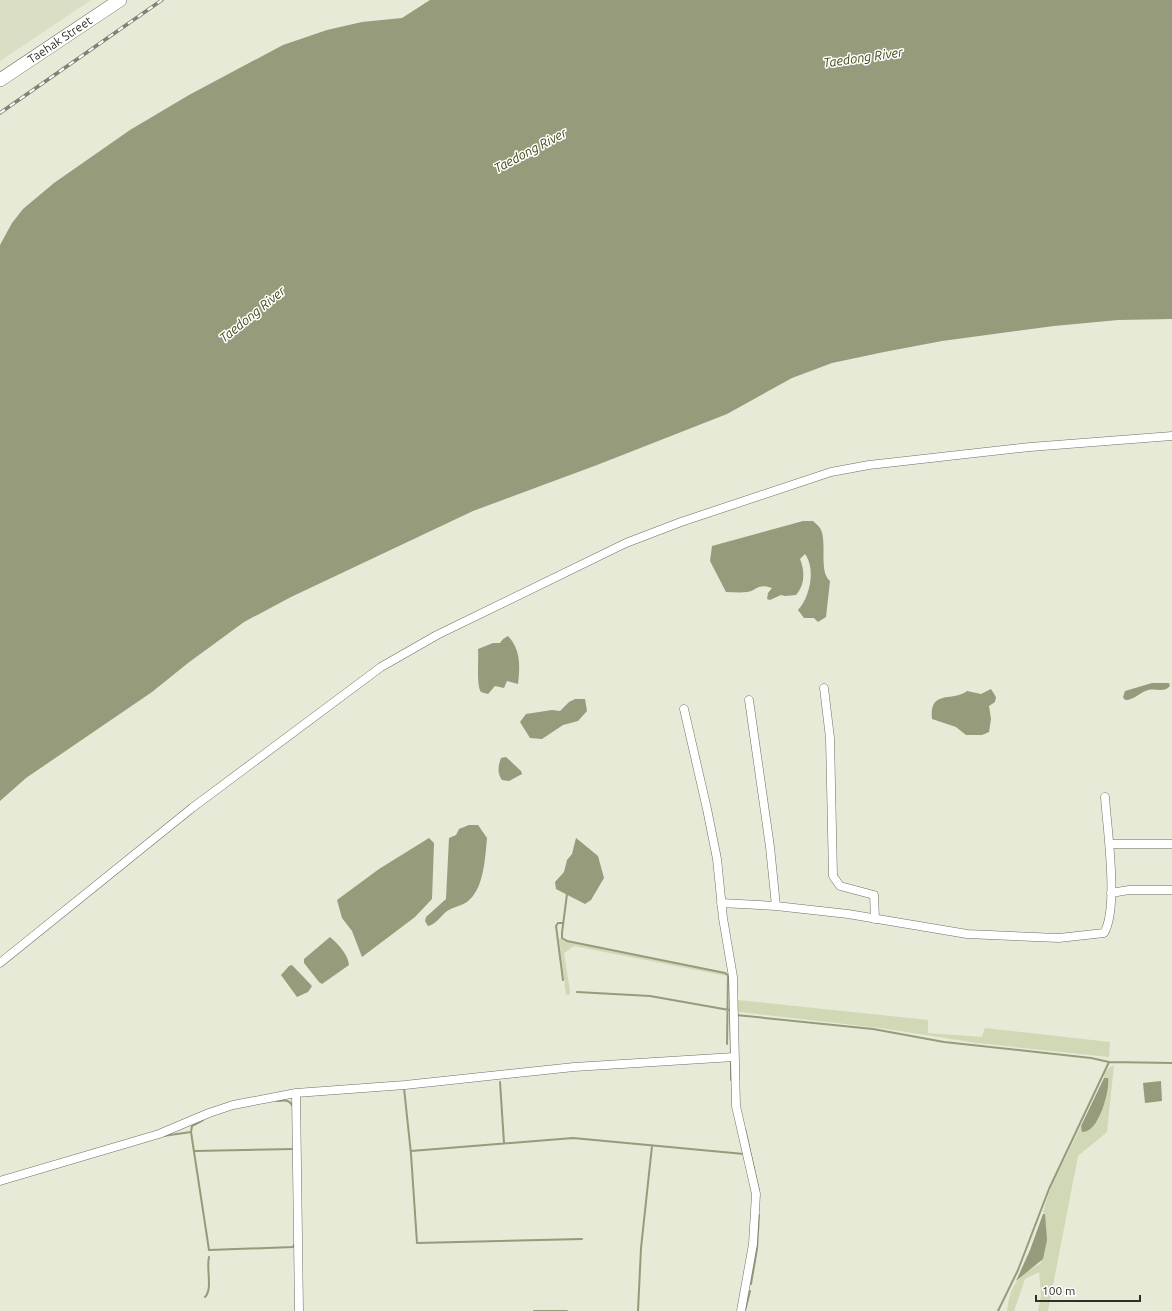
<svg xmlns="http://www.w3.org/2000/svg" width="1172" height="1311" font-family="Ubuntu,sans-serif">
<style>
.built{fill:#dadec5}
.green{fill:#d1d8b6}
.water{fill:#959b7b}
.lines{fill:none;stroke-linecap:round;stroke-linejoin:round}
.stream{stroke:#959b7b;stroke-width:2}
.street-casing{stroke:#6e7161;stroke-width:9}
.primary-casing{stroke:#6e7161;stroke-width:14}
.street{stroke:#fff;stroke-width:8}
.primary{stroke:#fff;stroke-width:13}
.rail-casing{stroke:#808276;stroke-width:3.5}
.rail{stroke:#fff;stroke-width:2;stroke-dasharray:6;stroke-linecap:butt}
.labels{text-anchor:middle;stroke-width:3;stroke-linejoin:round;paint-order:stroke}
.street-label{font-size:12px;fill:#2e2f28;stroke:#fff}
.water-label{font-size:13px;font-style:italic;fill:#414812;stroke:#fff}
</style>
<rect width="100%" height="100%" fill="#e6ead7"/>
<path class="built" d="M0 0H91L0 61Z"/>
<path class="green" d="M561 938 566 941 725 973 727 974V976L574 946 564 953 570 991V994L566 995 559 939Z
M738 1000 928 1020V1033L982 1037 985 1028 1110 1042 1109 1057 977 1043 880 1028 739 1012 737 1010Z
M1114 1065 1107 1132 1078 1156 1048 1311H1038L1041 1295 1039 1272 1025 1279 1014 1311H1007C1010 1284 1018 1277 1041 1263L1045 1220V1215L1043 1212 1050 1190 1081 1126 1082 1132 1099 1119 1106 1100 1107 1078H1104C1104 1071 1109 1068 1114 1065Z"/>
<path class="water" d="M430 0H1172V319L1118 320 1054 326 942 341 884 352 832 363 792 378 727 414 597 465 473 511 291 597 244 622 188 663 152 692 26 778 0 801V245L12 223 23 209 54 183 130 130 189 95 283 45 327 30 362 22 402 18Z
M803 521H813C815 523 818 525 820 528 828 541 818 571 830 581L826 617 818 622 814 618H804L798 610C810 597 816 569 805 554L800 559C805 571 805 585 796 595L785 596 781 595 770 600 767 599 768 593 772 588C757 583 757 591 747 592 740 593 733 592 726 592L710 561 712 546Z
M508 636C521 650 520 666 518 684L507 681 504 688 495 686 488 694 481 692C476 684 479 660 478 649L493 643H500L503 639Z
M1152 683H1169L1170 686C1164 693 1156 688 1148 690 1141 692 1132 701 1125 700L1123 697 1125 691Z
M991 689 996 697 995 702 989 706 991 719 989 732 982 735H966L956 727 932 719C929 689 953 702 967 691L981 694Z
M575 699H585L587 711 578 721 563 725 542 739 530 738 520 722 526 714 552 710 560 711 569 702Z
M506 757 521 771 522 774 509 781 502 780C497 773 498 766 501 758Z
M469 825H478L487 838C485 859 484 889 467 902 461 906 453 907 447 911 441 916 435 925 428 926L425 921 426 917 446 899 449 838 456 835 459 829Z
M429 838 434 843 432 899 415 917 362 957 352 931 342 918 337 900 379 869Z
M576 838 598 856 604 878 591 900 585 904 556 889 555 882 564 872 567 860 572 854Z
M330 937C338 944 348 954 349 965L322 984 319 982 304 963V959Z
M292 965 312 986 308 992 297 997 281 975 289 966Z
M1104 1078H1108C1110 1091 1099 1133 1082 1132L1081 1126Z
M1161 1081 1162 1101 1145 1103 1143 1083Z
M1043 1214H1045L1047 1240 1043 1259 1016 1281 1030 1250Z"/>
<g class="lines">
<path class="stream" d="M567 894 562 933V938L567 941 725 973 729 976
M562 923H558L556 926 563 980
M577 992 650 996 729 1010
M730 998 731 1056
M736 1015 873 1029 944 1042 1091 1058 1109 1062
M727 1044 728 975
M731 1060V1080
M500 1082 504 1143
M404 1088 411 1154 417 1243 582 1239
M277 1101C284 1100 290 1099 293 1107
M745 1129 759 1191
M191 1132 209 1250 293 1247 294 1245
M163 1136 191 1132 192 1126 203 1120
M195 1151 294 1149
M411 1151 573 1138 744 1154
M751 1284 757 1249 759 1215
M205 1297C213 1289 206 1269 209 1257
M534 1311H567
M638 1311 641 1248 652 1146
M745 1311 750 1291
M998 1311 1018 1270 1049 1189 1109 1062 1172 1063"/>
<g class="street-casing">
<path id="street" d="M824 688 830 738 833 876 840 886 874 895 875 919
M749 700 770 847 776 906
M684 709 707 809 717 859 723 918 733 977 736 1106 756 1194 753 1244 741 1311
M1110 844H1172
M1111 893 1129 890H1172
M721 903 776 906 848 914 967 934 1059 938 1104 933C1119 908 1107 828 1105 797
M0 963 192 808 381 667 437 635 626 543 681 522 831 472 869 465 1030 447 1172 436
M296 1093 299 1311
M0 1181 159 1134 209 1113 233 1105 296 1093 405 1085 574 1067 734 1057"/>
</g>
<g class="primary-casing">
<g id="primary">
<path id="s1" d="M0 80 120 0"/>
</g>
</g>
<use href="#street" class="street"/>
<use href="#primary" class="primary"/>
<g class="rail-casing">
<path id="rail" d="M0 113 162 0"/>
</g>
<use href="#rail" class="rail"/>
</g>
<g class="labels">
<g class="street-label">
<text dy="4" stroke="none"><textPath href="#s1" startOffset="72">Taehak Street</textPath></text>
</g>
<g class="water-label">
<text transform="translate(863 57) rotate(-8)" y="5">Taedong River</text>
<text transform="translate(530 150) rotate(-28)" y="5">Taedong River</text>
<text transform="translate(252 314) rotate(-39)" y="5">Taedong River</text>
</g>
</g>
<path d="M1036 1295v6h104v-6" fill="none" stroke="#2e2f28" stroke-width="2"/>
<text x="1042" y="1295" font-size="12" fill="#2e2f28" stroke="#ffffff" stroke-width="3" paint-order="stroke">100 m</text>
</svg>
